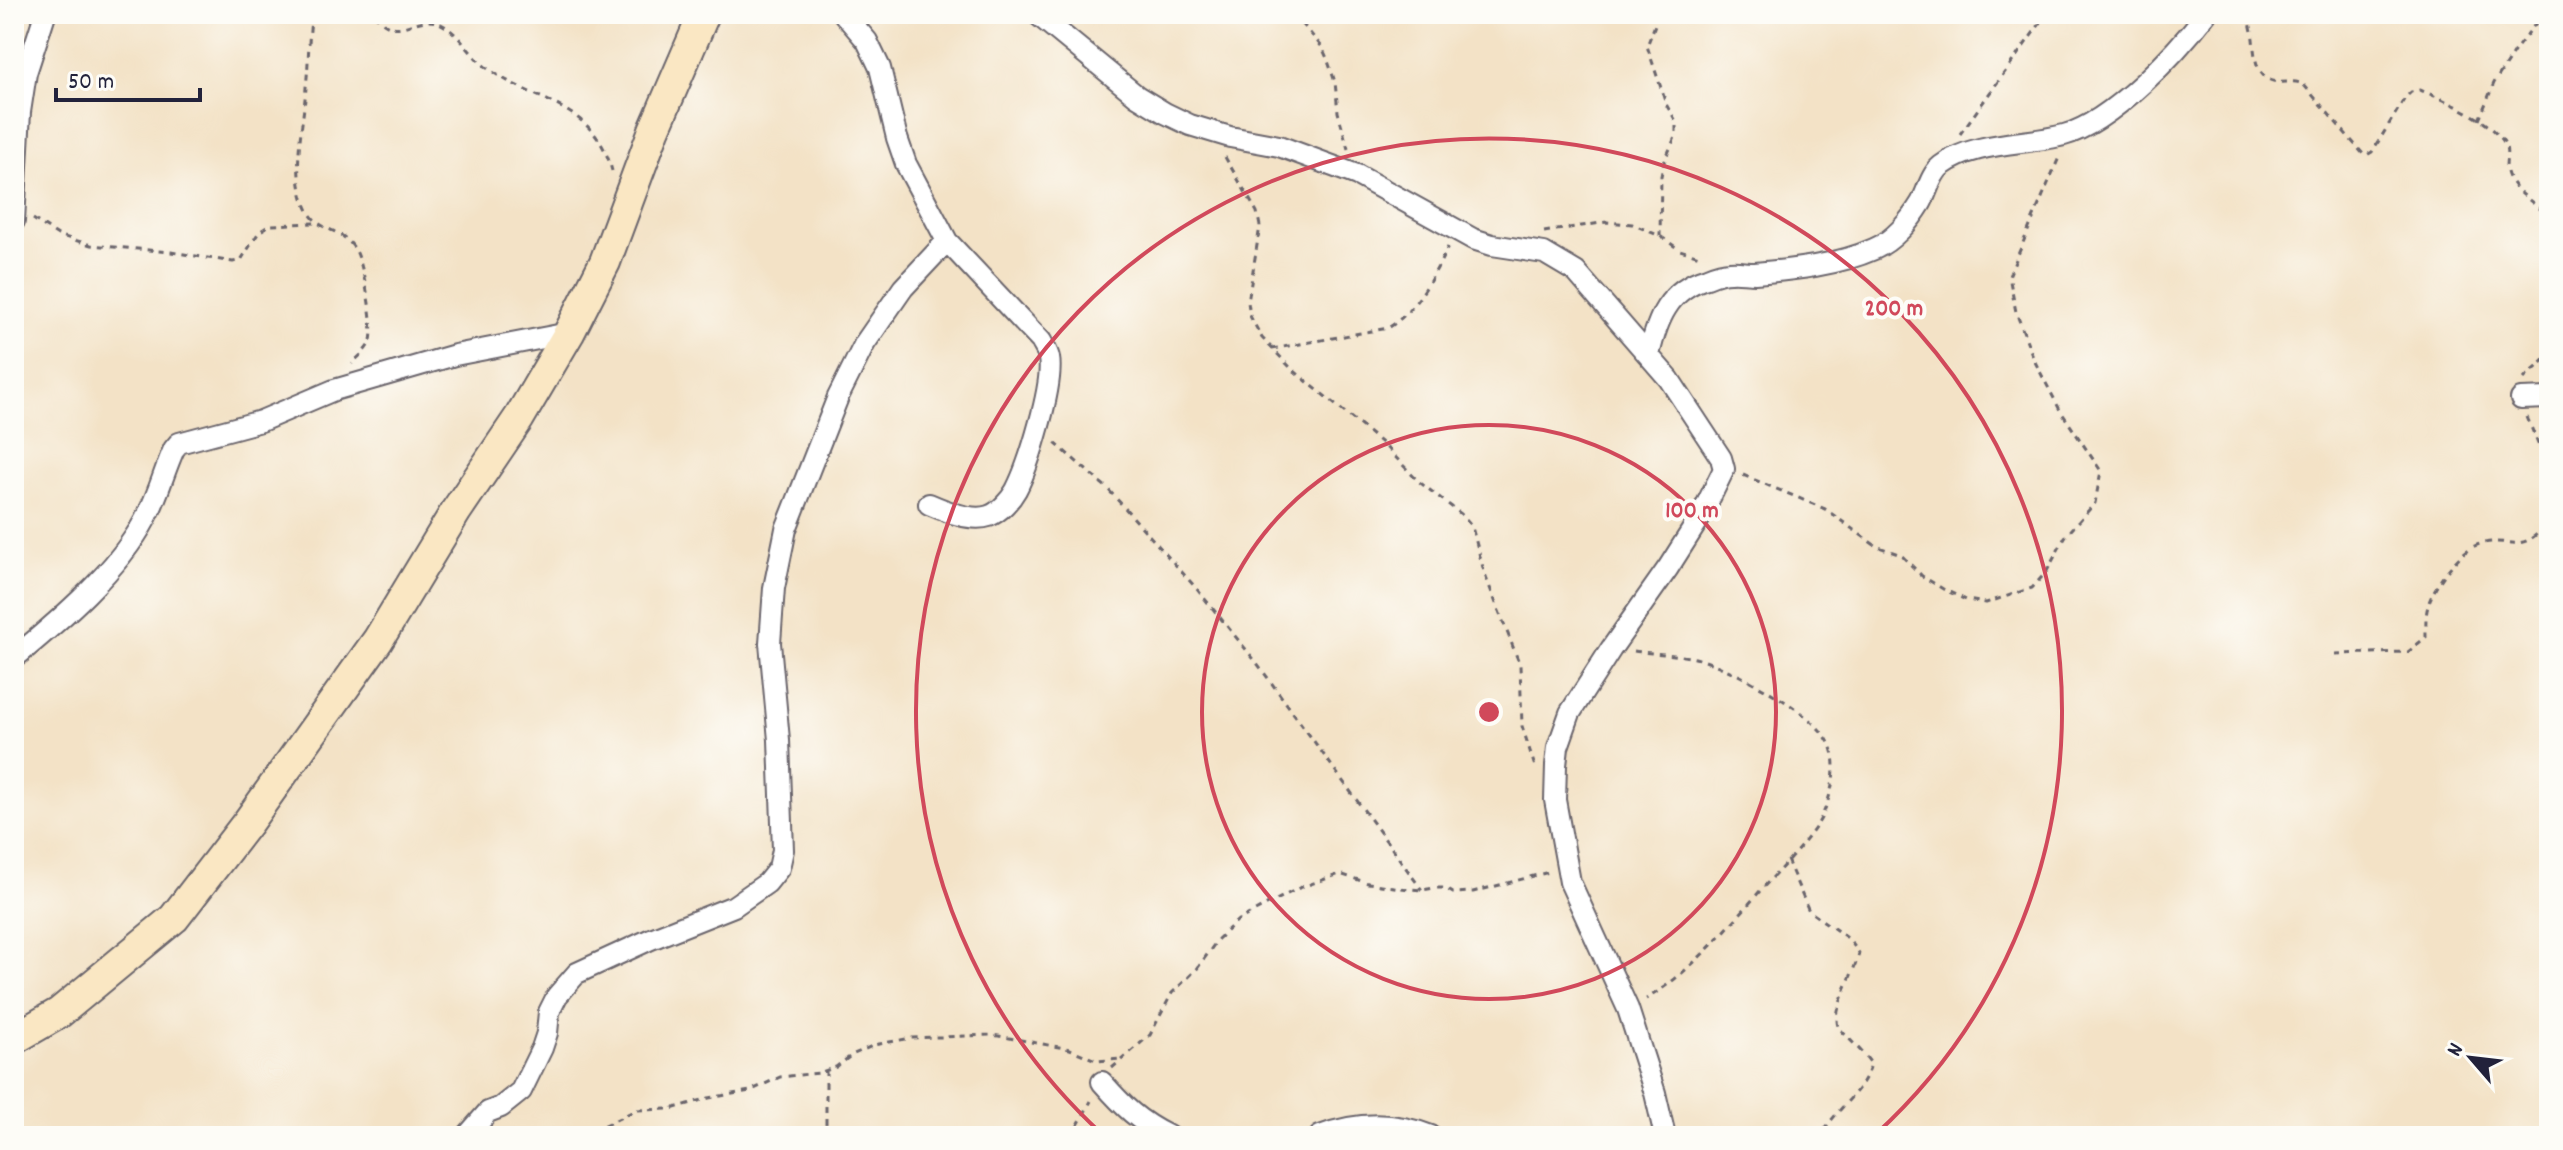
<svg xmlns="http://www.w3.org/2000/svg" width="2563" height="1150" font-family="Dekko,sans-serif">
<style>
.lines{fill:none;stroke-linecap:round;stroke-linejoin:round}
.street-casing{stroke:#6b656c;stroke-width:24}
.secondary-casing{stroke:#6b656c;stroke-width:34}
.path{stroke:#6b656c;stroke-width:3;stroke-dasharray:6 6;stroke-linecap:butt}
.street{stroke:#fff;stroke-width:20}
.secondary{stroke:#fae7c3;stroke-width:30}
.ring{fill:none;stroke:#d1495b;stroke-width:4}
.centre{fill:#d1495b;stroke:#fdfcf7;stroke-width:4}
.ring-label{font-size:24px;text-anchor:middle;font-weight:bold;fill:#d1495b;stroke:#fdfcf7;stroke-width:8;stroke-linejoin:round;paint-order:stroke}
</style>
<rect width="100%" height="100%" fill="#fdfcf7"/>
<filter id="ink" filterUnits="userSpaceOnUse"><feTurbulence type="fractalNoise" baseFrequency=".0125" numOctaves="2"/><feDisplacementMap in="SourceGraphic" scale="16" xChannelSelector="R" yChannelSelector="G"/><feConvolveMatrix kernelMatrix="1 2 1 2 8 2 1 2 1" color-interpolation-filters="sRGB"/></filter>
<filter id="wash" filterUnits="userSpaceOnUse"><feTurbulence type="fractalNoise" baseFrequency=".006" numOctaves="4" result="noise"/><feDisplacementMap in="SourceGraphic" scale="32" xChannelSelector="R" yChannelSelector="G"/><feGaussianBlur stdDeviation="1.8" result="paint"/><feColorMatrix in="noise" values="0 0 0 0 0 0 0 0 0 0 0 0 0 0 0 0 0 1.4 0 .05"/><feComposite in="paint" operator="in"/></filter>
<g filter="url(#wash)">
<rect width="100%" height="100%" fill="#f3e2c6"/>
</g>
<g filter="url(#ink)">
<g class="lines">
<g class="street-casing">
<path id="street" d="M844 14 867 41 880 68 897 138 906 164 947 241 1041 341C1044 347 1048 352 1049 358 1054 384 1029 465 1016 490 1011 499 1000 512 989 516 972 522 945 511 929 504
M1037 14 1137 96 1165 113 1190 125 1230 137 1279 146 1357 175 1473 239 1492 245 1544 253 1576 272 1669 379 1721 458 1724 469 1701 516 1668 568 1611 649 1570 713 1558 747 1556 765 1555 800 1570 882 1628 1009 1655 1093 1665 1136
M14 221 20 112 26 73 45 14
M1649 355C1657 320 1668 289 1707 278 1714 275 1722 272 1730 272 1738 271 1746 273 1755 273 1793 270 1838 265 1874 249 1893 241 1910 221 1921 203 1927 192 1931 174 1941 166 1974 141 2025 145 2064 135 2112 122 2176 53 2206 14
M2521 399 2549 398
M14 658C60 620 118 571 146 518 158 496 164 471 174 449L179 443 261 421 334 390 455 355 569 333
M1102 1082C1124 1107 1138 1121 1168 1136
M467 1136 488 1112 501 1107 521 1091 542 1048 547 1033 549 1012 557 996 577 973 651 939 734 906 767 883 779 868 783 850 779 740 770 643 774 588 786 529 838 397 865 343 903 288 947 241
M1320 1136C1357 1122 1393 1121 1431 1136"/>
</g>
<g class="secondary-casing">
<path id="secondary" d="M14 1039 59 1013 174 918 248 822 378 640 456 511 519 418 569 333 605 262 654 130 704 14"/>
</g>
<path class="path" d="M312 14C308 38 309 62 306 87 304 120 294 157 301 190 312 240 338 220 356 251 363 263 375 327 371 340 367 350 359 356 352 364
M374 14C400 45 415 11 441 24 461 34 471 58 490 70 538 104 595 104 612 171
M1294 14 1322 47 1327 58 1335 82 1338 112 1348 149
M1659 14 1647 46 1667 106 1676 121V135L1664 162 1661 176 1660 236
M2246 14C2259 35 2247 69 2270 80 2281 85 2292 79 2303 84L2363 154 2367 155 2372 152 2405 98 2411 92 2420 90C2445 100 2489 119 2504 142 2510 152 2504 162 2507 172 2511 190 2536 204 2549 216
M2479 120 2494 83 2515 50 2543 14
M1960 134 2047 14
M1225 157 1257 212 1260 226 1248 302 1250 316 1262 338 1292 369 1384 445 1418 481 1461 514 1472 527 1485 575 1520 665 1522 726 1536 770
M33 219 58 235 91 245 171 252 233 262 241 260 259 232 270 225 316 223
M1544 232 1607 222 1632 224 1660 236 1680 250 1703 257
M1272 349 1388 328C1416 311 1434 275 1448 247
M2524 379C2532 370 2542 365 2549 354
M2527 417 2549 471
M1055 443 1107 488 1196 588 1257 663 1422 890
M1743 475 1825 509 1876 546 1901 555 1922 576 1943 589 1966 600 1986 603 2032 588 2047 571 2065 537 2095 503 2101 471 2060 410 2034 360 2016 312 2009 276 2060 155
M1634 651C1654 654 1675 654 1695 658 1728 666 1817 712 1830 745 1839 767 1831 796 1822 816 1811 839 1778 871 1760 891 1728 928 1689 974 1646 999
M2335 654 2408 652 2426 637C2426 628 2425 616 2428 606 2432 588 2459 551 2477 545 2510 534 2519 559 2549 521
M1787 860 1809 911 1849 939 1859 953C1855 972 1832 1009 1838 1026 1840 1031 1865 1053 1871 1064 1863 1093 1835 1109 1821 1136
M1112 1068 1150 1035 1172 993 1197 969 1218 939 1238 920 1299 888 1340 874 1368 883 1400 888 1422 890 1434 888H1445L1453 893 1473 892 1549 872
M583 1136 636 1110 671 1109 709 1098 750 1091 780 1077 819 1073 836 1067 852 1055 874 1045 911 1038 993 1035 1070 1049 1098 1061 1121 1059
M826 1136V1072
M1072 1136 1091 1101"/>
<use href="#street" class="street"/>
<use href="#secondary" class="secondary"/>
</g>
</g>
<g class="ring">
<circle cx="1489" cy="712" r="287"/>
<path d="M1102 1134A573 573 0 1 1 1876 1134"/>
</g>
<circle cx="1489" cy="712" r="12" class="centre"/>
<g class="ring-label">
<text x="1894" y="315">200 m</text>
<text x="1692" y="517">100 m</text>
</g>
<rect width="2563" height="1150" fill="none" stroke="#fdfcf7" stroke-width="48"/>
<g transform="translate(2471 1058) rotate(298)" stroke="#fdfcf7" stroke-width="6" paint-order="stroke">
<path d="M0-6L14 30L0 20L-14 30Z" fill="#22223b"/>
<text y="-12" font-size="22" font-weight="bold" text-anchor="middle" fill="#22223b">N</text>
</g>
<path d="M56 88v12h144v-12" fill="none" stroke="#22223b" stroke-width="4"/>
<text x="68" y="88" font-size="24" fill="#22223b" stroke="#fdfcf7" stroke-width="6" paint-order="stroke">50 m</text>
</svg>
